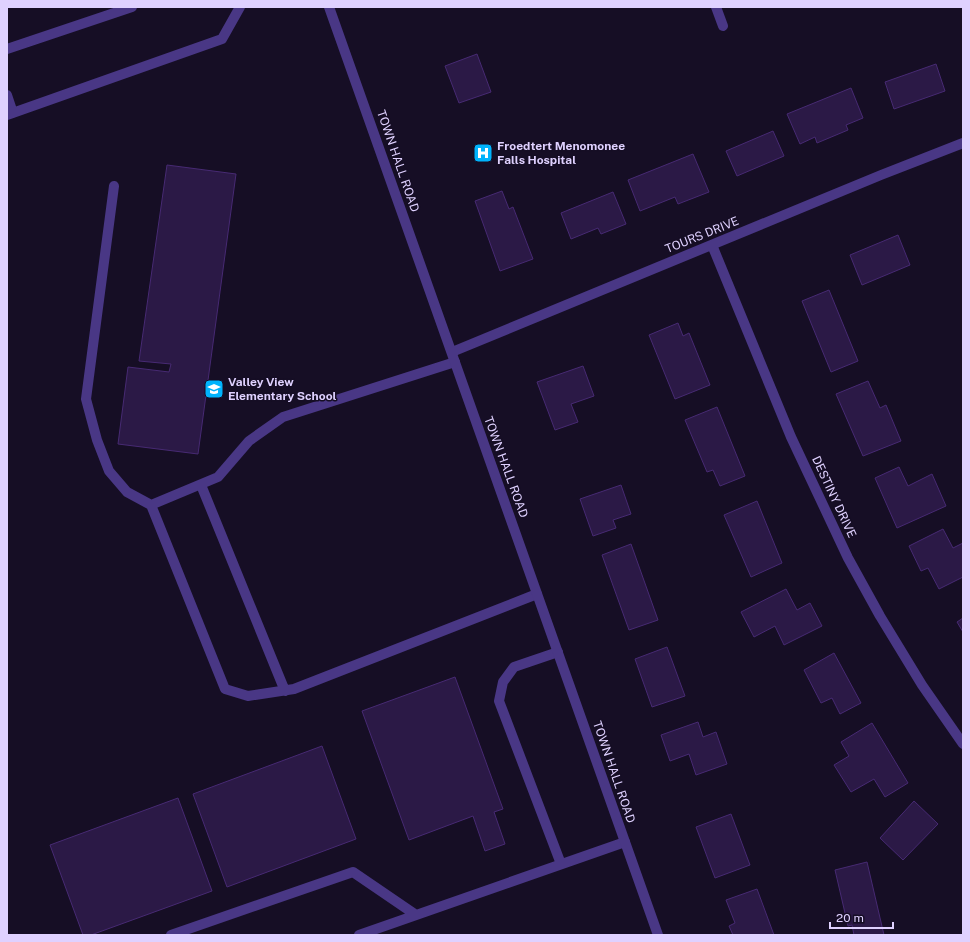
<svg xmlns="http://www.w3.org/2000/svg" width="970" height="942" font-family="'Public Sans',sans-serif">
<style>
.building{fill:#2b1946;stroke:#472a73}
.lines{fill:none;stroke-linecap:round;stroke-linejoin:round}
.lane{stroke:#493785;stroke-width:10}
.street{stroke:#493785;stroke-width:10}
.labels{text-anchor:middle;stroke-width:3;stroke-linejoin:round;paint-order:stroke}
.poi-label{font-size:12px;font-weight:bold;fill:#dfd1ff;stroke:#160e25;text-anchor:start}
.street-label{font-size:12px;fill:#dfd1ff;stroke:#160e25}
</style>
<rect width="100%" height="100%" fill="#160e25"/>
<path class="building" d="M477 54 491 92 459 103 445 66Z
M936 64 945 91 894 109 885 82Z
M851 88 863 118 846 125 848 130 817 143 815 137 800 144 787 114Z
M773 131 784 156 737 176 726 151Z
M693 154 709 192 678 204 675 197 640 211 628 180Z
M167 165 236 174 198 454 118 444 128 367 169 372 171 364 139 361Z
M502 191 509 209 513 207 533 259 500 271 475 201Z
M613 192 626 224 601 234 598 228 571 239 561 213Z
M898 235 910 265 862 285 850 255Z
M829 290 858 361 831 372 802 301Z
M678 323 683 336 689 333 710 385 675 399 649 335Z
M583 366 594 396 571 404 578 422 555 430 537 382Z
M868 381 880 408 886 405 901 441 863 456 836 394Z
M717 407 745 476 720 486 713 470 707 472 685 420Z
M899 467 908 486 932 474 946 506 897 528 875 478Z
M621 485 631 514 613 520 616 528 593 536 580 499Z
M757 501 782 563 751 577 724 515Z
M943 529 953 548 963 543V577L939 589 928 568 921 571 909 546Z
M631 544 658 620 629 630 602 555Z
M786 589 797 610 810 603 822 626 784 645 775 626 754 637 741 612Z
M963 618V632L957 622Z
M667 647 685 696 652 707 635 659Z
M834 653 861 703 840 714 832 698 821 703 804 670Z
M455 677 503 809 494 812 505 844 485 851 473 816 409 840 362 711Z
M698 722 703 737 716 732 727 764 696 775 689 754 670 761 661 735Z
M872 723 908 783 885 797 874 779 851 792 834 765 849 756 841 742Z
M322 746 356 839 227 887 193 794Z
M178 798 212 891 91 935H83L50 845Z
M914 801 938 824 903 860 880 838Z
M731 814 750 865 715 878 696 827Z
M867 862 884 935H854L852 925 848 926 835 870Z
M757 889 774 935H733L729 926 735 923 726 900Z"/>
<g class="lines">
<path class="lane" d="M716 7 723 26
M7 49 132 7
M7 95 13 113
M7 115 222 39 240 7
M114 186 86 399 97 440 109 471 127 492 151 505
M455 362 283 417 249 441 218 477 151 505 225 689 248 696 294 689 537 594
M201 485 285 691
M558 652 514 667 503 682 499 701 561 864
M171 935 353 872 416 915
M359 935 625 842"/>
<path class="street" d="M329 7 658 935
M712 245 791 437 848 558 880 616 922 685 963 744
M452 352 881 175 963 143"/>
</g>
<defs>
<g id="hospital-square" transform="scale(1)"><rect x="-9" y="-9" width="18" height="18" rx="4" fill="#00b3fc" stroke="#160e25"/><path d="M-5-5h3v3.5h4V-5h3V5h-3V1.5h-4V5h-3Z" fill="#fff"/></g>
<g id="school-square" transform="scale(1)"><rect x="-9" y="-9" width="18" height="18" rx="4" fill="#00b3fc" stroke="#160e25"/><path d="M0-5L7-2L0 1L-7-2ZM-4 1L0 2.5L4 1V4Q0 6-4 4Z" fill="#fff"/></g>
</defs>
<g fill-rule="evenodd">
<use href="#hospital-square" x="483" y="153"/>
<use href="#school-square" x="214" y="389"/>
</g>
<g class="labels">
<g class="poi-label">
<text x="497" y="150">Froedtert Menomonee<tspan x="497" dy="14">Falls Hospital</tspan></text>
<text x="228" y="386">Valley View<tspan x="228" dy="14">Elementary School</tspan></text>
</g>
<g class="street-label">
<text transform="translate(398 161) rotate(71)" y="4">TOWN HALL ROAD</text>
<text transform="translate(702 235) rotate(-22)" y="4">TOURS DRIVE</text>
<text transform="translate(506 467) rotate(70)" y="4">TOWN HALL ROAD</text>
<text transform="translate(834 497) rotate(65)" y="4">DESTINY DRIVE</text>
<text transform="translate(614 772) rotate(71)" y="4">TOWN HALL ROAD</text>
</g>
</g>
<rect width="970" height="942" fill="none" stroke="#dfd1ff" stroke-width="16"/>
<path d="M830 922v6h63v-6" fill="none" stroke="#dfd1ff" stroke-width="2"/>
<text x="836" y="922" font-size="12" fill="#dfd1ff" stroke="#160e25" stroke-width="3" paint-order="stroke">20 m</text>
</svg>
